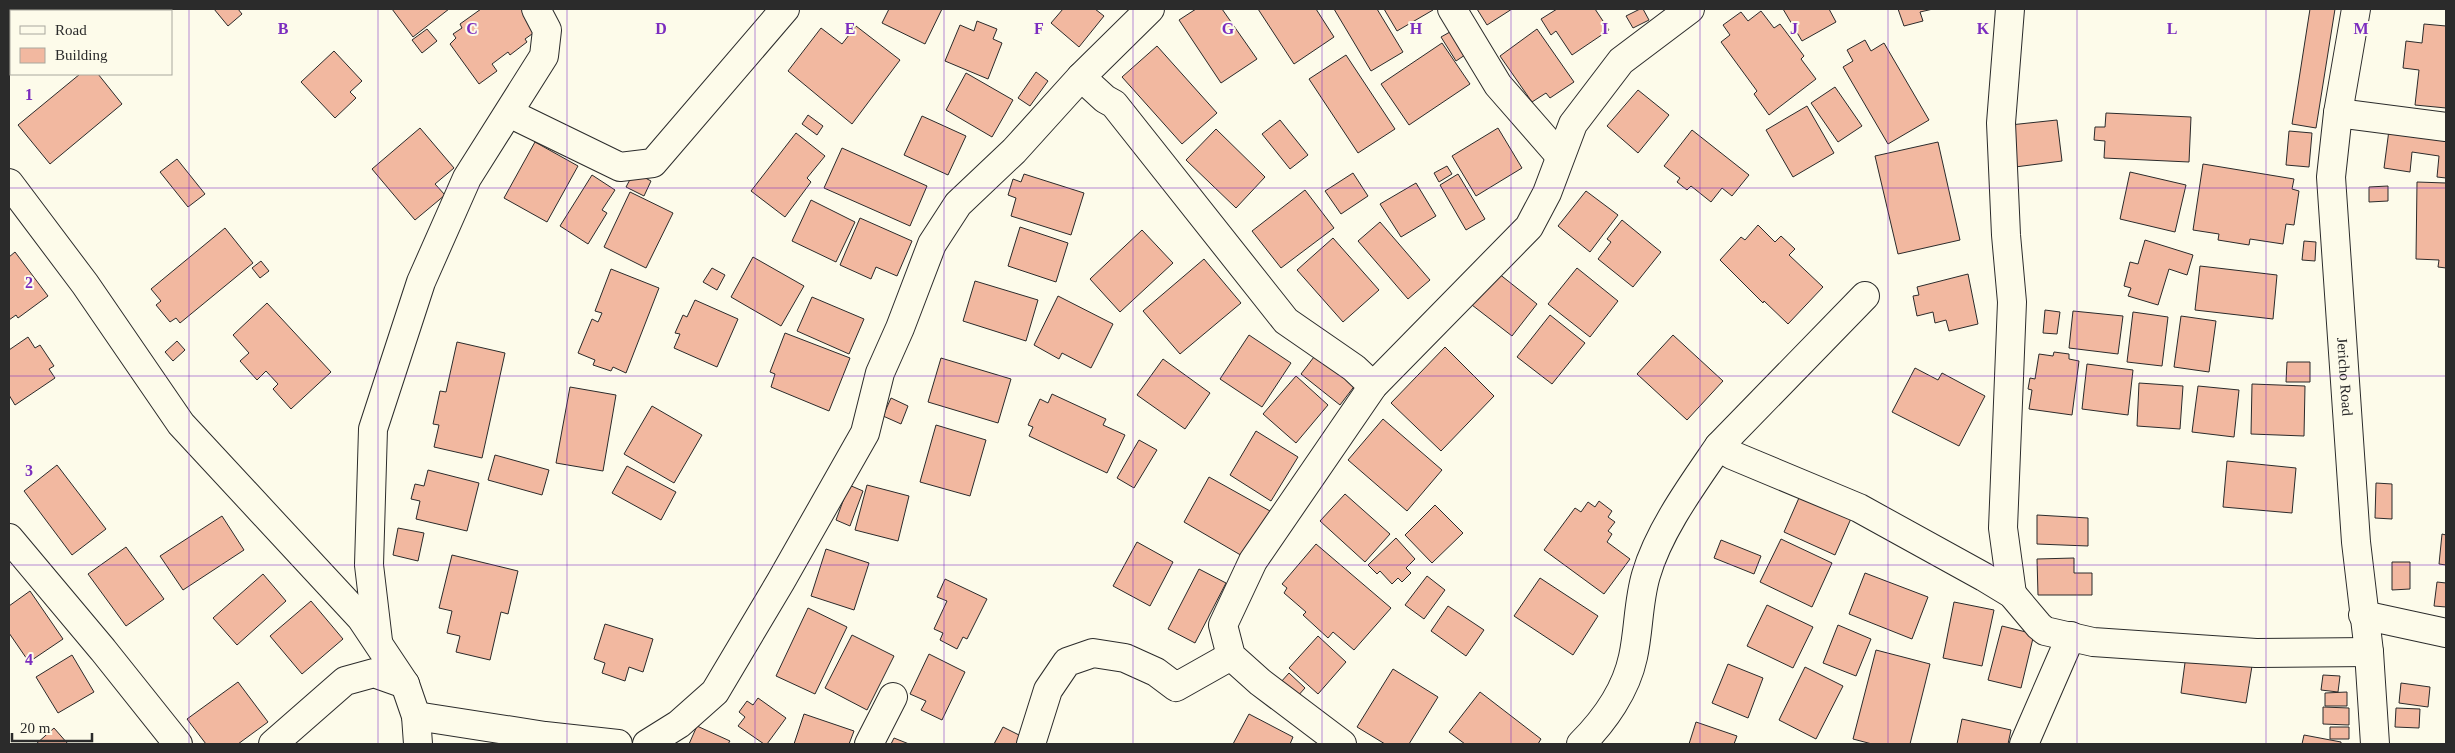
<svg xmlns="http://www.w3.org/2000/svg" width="2455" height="753" font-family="'Times New Roman',serif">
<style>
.building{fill:#f2b8a0;stroke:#2b2b2b}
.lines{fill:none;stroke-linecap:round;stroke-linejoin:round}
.minor-casing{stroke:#2b2b2b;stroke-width:30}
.minor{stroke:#fdfbea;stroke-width:28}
.grid{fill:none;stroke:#7b2cbf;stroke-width:1;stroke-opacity:0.55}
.labels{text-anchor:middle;stroke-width:4;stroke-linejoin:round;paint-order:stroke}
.street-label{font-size:15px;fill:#2b2b2b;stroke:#fdfbea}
.grid-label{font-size:16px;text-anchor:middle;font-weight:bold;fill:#7b2cbf;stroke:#fdfbea;stroke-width:4;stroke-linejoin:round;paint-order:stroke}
</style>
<rect width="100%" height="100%" fill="#fdfbea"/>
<path class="building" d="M72 9H104L101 11H73Z
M214 9H238L242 14 228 26Z
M392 9H449L413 37Z
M481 9H525L539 29 525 39 527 42 510 55 508 52 492 64 497 71 479 84 450 44 456 38 453 34 462 28 460 24Z
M889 9H942L925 44 882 23Z
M1063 9H1095L1104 16 1079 47 1051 23Z
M1196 9H1222L1257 59 1221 83 1179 20Z
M1258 9H1316L1334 37 1294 64Z
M1334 9H1377L1403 52 1371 71Z
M1384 9H1432L1433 10 1397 31Z
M1477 9H1512L1487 25Z
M1557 9H1595L1609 30 1572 55 1556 31 1551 35 1541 19Z
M1640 9H1643L1649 20 1633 28 1626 16Z
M1783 9H1829L1836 22 1802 41Z
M1898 9H1933L1920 12 1923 21 1904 26Z
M2310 9H2335L2316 128 2292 124Z
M1761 11 1774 28 1780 24 1804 56 1801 59 1816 79 1769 115 1754 94 1757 91 1721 42 1730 35 1723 25 1741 12 1748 21Z
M977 21 997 29 993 39 1002 43 988 79 945 61 960 25 974 31Z
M2424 24 2446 26V108L2415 105 2419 70 2403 68 2406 41 2422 43Z
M856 26 900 60 852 124 788 71 821 28 842 44Z
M1457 28 1471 51 1456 61 1441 37Z
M427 29 437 41 422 53 412 40Z
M1537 29 1574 82 1550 98 1546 93 1532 102 1500 56Z
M1865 40 1871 51 1884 43 1929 120 1888 144 1843 67 1853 61 1847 50Z
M1442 43 1470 84 1409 125 1381 84Z
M1157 46 1217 113 1182 144 1122 77Z
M334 51 362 81 350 92 356 98 335 118 301 82Z
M1346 55 1395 129 1358 153 1309 79Z
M1036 72 1048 81 1030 106 1018 98Z
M966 73 1013 100 992 137 946 110Z
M80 74H98L122 104 50 164 18 125Z
M1835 87 1862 126 1838 142 1811 103Z
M1638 90 1669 115 1638 153 1607 126Z
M1807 106 1834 153 1793 177 1766 130Z
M2106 113 2191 117 2189 162 2104 158 2105 141 2094 140 2095 127H2105Z
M808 115 823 126 817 135 802 124Z
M922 116 966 136 948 175 904 155Z
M1280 120 1308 155 1290 169 1262 134Z
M2057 120 2062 161 2015 167 2010 125Z
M420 128 454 168 435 184 445 195 415 220 372 169Z
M1498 128 1522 168 1476 196 1452 156Z
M1216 129 1265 177 1236 208 1186 160Z
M1692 130 1749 175 1732 196 1722 188 1711 202 1691 186 1687 190 1677 182 1680 178 1664 166Z
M2389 130 2446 137V178L2437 177 2439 156 2412 152 2410 172 2384 168Z
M2289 131 2312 133 2309 167 2286 165Z
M796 133 825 156 807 178 811 182 785 217 751 191Z
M535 142 578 166 547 222 504 198Z
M1938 142 1960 240 1898 254 1875 156Z
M842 148 927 186 910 226 824 188Z
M177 159 205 194 188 207 160 172Z
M2203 164 2294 179 2292 189 2299 191 2294 225 2286 224 2283 244 2250 239 2249 245 2218 240 2219 234 2193 230Z
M1447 166 1452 174 1439 182 1434 173Z
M634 172 651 181 644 196 626 187Z
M2130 172 2186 185 2175 232 2120 219Z
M1353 173 1368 196 1341 214 1325 191Z
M1024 174 1084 193 1071 235 1011 216 1016 198 1008 195 1013 179 1021 182Z
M1458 174 1485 219 1466 230 1440 185Z
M592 175 615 190 602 210 607 213 588 244 560 226Z
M2417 182 2446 183V268L2438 267 2439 260 2416 259Z
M1416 183 1436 216 1401 237 1380 204Z
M2388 186V201L2369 202V187Z
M1305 190 1334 228 1281 268 1252 231Z
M1586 191 1618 215 1590 252 1558 226Z
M630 192 673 213 646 268 604 247Z
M811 200 855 222 836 262 792 241Z
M860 218 912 241 897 276 876 267 871 279 840 265Z
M1622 220 1661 252 1633 287 1598 259 1611 242 1607 239Z
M1380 222 1430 280 1408 299 1358 241Z
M1758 225 1775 242 1781 236 1795 249 1789 255 1823 287 1788 324 1764 301 1763 303 1720 260 1741 237 1745 240Z
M1020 227 1068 243 1056 282 1008 266Z
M225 228 253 263 180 323 176 318 170 322 156 305 161 301 151 289Z
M1142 230 1173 263 1120 312 1090 279Z
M1333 238 1379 290 1343 322 1297 270Z
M2145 240 2193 255 2187 275 2169 269 2158 305 2128 296 2131 288 2124 286 2130 262 2138 264Z
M2304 241 2316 242 2315 261 2302 260Z
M15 252 48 296 18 318 16 315 9 320V257Z
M753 257 804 286 781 326 731 297Z
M1204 259 1241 303 1180 354 1143 311Z
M261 261 269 271 260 278 252 268Z
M2200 266 2277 275 2273 319 2195 310Z
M712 268 725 275 717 290 703 282Z
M1577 268 1618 301 1590 337 1548 304Z
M611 269 659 288 626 373 613 367 611 371 593 365 595 360 578 353 592 319 598 322 602 313 595 311Z
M1498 273 1537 304 1512 336 1472 305Z
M1968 274 1978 324 1949 331 1946 320 1935 323 1933 312 1917 316 1913 296 1919 295 1917 287Z
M975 281 1038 300 1026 341 963 321Z
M1058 296 1113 324 1091 368 1062 353 1059 359 1034 345Z
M812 297 864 319 849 354 797 331Z
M695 300 738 319 717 367 674 348 680 334 675 333 683 315 687 317Z
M267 303 331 372 291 409 273 389 278 384 266 371 257 380 240 361 249 353 233 335Z
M2045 310 2060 312 2057 334 2043 333Z
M2073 311 2123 316 2118 354 2069 348Z
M2133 312 2168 317 2162 366 2127 362Z
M1550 315 1585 343 1552 384 1517 357Z
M2181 316 2216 321 2209 372 2174 367Z
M785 333 850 358 829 411 771 387 775 374 770 372Z
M1249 335 1291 363 1262 407 1220 379Z
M1673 335 1723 381 1687 420 1637 374Z
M28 337 35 348 40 345 54 366 49 369 55 378 15 405 9 395V350Z
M177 341 185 350 173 361 165 352Z
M457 342 505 353 482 458 434 447 439 425 433 424 440 391 446 392Z
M1445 347 1494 396 1441 451 1391 403Z
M1320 349 1359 380 1340 405 1301 374Z
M2054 352 2069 354V359L2079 361 2072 415 2029 409 2032 390 2028 389 2030 378 2035 379 2039 354 2053 356Z
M941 358 1011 379 998 423 928 402Z
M1163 359 1210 393 1185 429 1137 395Z
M2287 362H2310V382H2286Z
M2087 364 2133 370 2128 415 2082 409Z
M1915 368 1938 380 1942 373 1985 396 1959 446 1892 412Z
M1296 376 1328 405 1296 443 1263 414Z
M2139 383 2183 386 2180 429 2137 426Z
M2252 384 2305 386 2304 436 2251 434Z
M2198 386 2239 390 2234 437 2192 432Z
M570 387 616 395 603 471 556 463Z
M1052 394 1106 419 1103 425 1125 435 1107 473 1029 436 1033 427 1028 425 1040 399 1048 403Z
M891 398 908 406 901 424 883 416Z
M652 406 702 435 674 483 624 454Z
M1383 419 1442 470 1407 511 1348 460Z
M936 425 986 440 970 496 920 482Z
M1256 431 1298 457 1271 501 1230 475Z
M1139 440 1157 450 1134 488 1117 478Z
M495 455 549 470 542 495 488 480Z
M2227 461 2296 468 2292 513 2223 507Z
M57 465 106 529 72 555 24 491Z
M627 466 676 492 661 520 612 493Z
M428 470 479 483 467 531 416 519 420 501 411 499 415 484 424 486Z
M1209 477 1270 511 1244 557 1184 522Z
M2376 483 2392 484V519L2375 518Z
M849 485 863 491 850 526 836 520Z
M867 485 909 496 898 541 855 530Z
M1802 491 1853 514 1835 555 1784 532Z
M1345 494 1390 534 1365 562 1320 521Z
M1599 501 1612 511 1608 517 1615 522 1608 531 1612 534 1607 542 1630 559 1604 594 1544 550 1575 508 1581 512 1588 502 1595 507Z
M1435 505 1463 533 1432 563 1405 535Z
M2037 515 2088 518V546L2037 544Z
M222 516 244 550 183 590 160 556Z
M398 528 424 533 418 561 393 555Z
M2442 534 2446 535V565L2439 564Z
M1396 538 1415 559 1406 568 1411 573 1402 582 1398 578 1392 584 1380 571 1377 574 1368 565Z
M1781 539 1832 563 1812 607 1760 582Z
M1721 540 1761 556 1754 574 1714 558Z
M1137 542 1173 562 1150 606 1113 586Z
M1316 544 1391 608 1354 650 1333 632 1328 638 1303 615 1306 612 1284 593 1287 588 1282 584Z
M126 547 164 599 126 626 88 574Z
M826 549 869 563 854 610 811 596Z
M452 555 518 571 508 614 501 612 490 660 456 652 460 636 447 633 452 611 439 608Z
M2074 558V573H2092V595H2038L2037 559Z
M2392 562H2410V589L2392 590Z
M1199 569 1226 583 1195 643 1168 629Z
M1865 573 1928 597 1912 639 1849 614Z
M263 574 286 601 237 645 213 618Z
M1427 576 1445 590 1424 619 1405 605Z
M1540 578 1598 616 1573 655 1514 616Z
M945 579 987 599 967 639 963 637 957 649 940 640 943 633 934 629 947 601 937 597Z
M2437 582 2446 583V607L2434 606Z
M30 591 63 639 29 662 9 633V606Z
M311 601 343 639 302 674 270 636Z
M1954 602 1994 610 1982 666 1943 658Z
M1767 605 1813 627 1793 668 1747 646Z
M1448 606 1484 630 1466 656 1431 631Z
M808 608 847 627 815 694 776 676Z
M605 624 653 639 643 672 629 667 625 681 602 673 605 663 594 659Z
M1838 625 1871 639 1856 676 1823 663Z
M2002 626 2034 634 2021 688 1988 680Z
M852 635 894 656 867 710 825 688Z
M1318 636 1346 662 1318 694 1289 668Z
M1876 650 1930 664 1910 744H1872L1853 739Z
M929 654 965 672 942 720 921 710 926 701 910 694Z
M72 655 94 692 58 713 36 677Z
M2186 655 2252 666 2246 703 2181 693Z
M1728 664 1763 678 1748 718 1712 703Z
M1805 667 1843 686 1816 739 1779 720Z
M1393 669 1438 697 1409 744H1385L1357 727Z
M1289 673 1305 688 1296 698 1280 683Z
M2323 675 2340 676 2338 692 2321 690Z
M238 682 268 722 238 744H206L187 719Z
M2401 683 2430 687 2428 707 2399 703Z
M1480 692 1541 739 1538 744H1465L1449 732Z
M2347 692V706H2325V693Z
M758 698 786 718 767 744H764L738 726 745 717 739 712 747 701 753 705Z
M2323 707 2349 708V725L2323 724Z
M2396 708 2420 709 2419 728 2395 727Z
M804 714 854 731 849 744H794Z
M1249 714 1293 737 1290 744H1233Z
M1962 719 2011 730 2008 744H1957Z
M1696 722 1737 736 1734 744H1689Z
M697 726 730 741 728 744H689Z
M1003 727 1021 736 1017 744H994Z
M2330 727H2349V739H2330Z
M54 728 68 744H36Z
M2304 735 2341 742V744H2302Z
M894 738 909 744H891Z"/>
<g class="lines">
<g class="minor-casing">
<g id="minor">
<path d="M1452 9 1498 85 1560 156"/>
<path d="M2010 9 2001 123 2006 235 2012 302 2003 528 2012 594"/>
<path id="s1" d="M2356 9 2338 113 2331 177 2356 542 2369 652 2375 744"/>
<path d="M1081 77 1105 99 1114 104 1286 321 1354 368 1373 386"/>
<path d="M509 113 620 167 653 163 785 9"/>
<path d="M2338 113 2446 127"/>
<path d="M9 183 85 284 181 424 361 618 405 684 416 716 418 744"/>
<path d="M1865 296 1719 446 1732 455 1859 508 1984 577 2012 594 2039 626 2045 631 2093 642 2256 653 2369 652"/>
<path d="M9 538 103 650 178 744"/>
<path d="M2363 615 2446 633"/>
<path d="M378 641 369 565 373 429 421 282 467 178 544 56 547 30 536 9"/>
<path d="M416 716 545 736 618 744"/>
<path d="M273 744 345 681 374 673 405 684"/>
<path d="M647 744 679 724 715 692 781 581 865 433 880 373 900 328 932 244 958 204 1014 151 1081 77 1150 9"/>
<path d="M869 744 893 697"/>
<path d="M1031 744 1048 690 1067 662 1093 653 1125 658 1156 672 1176 687 1231 656"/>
<path d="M1342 744 1260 682 1231 656 1223 625 1253 561 1373 386 1529 227 1547 193 1573 124 1621 61 1690 9"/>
<path d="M1581 744C1604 721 1626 690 1633 657 1639 630 1638 602 1646 575 1659 530 1693 484 1719 446"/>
<path d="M2024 744 2071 636"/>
</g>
</g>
<use href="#minor" class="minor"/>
</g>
<path class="grid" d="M189 9V744M378 9V744M567 9V744M755 9V744M944 9V744M1133 9V744M1322 9V744M1511 9V744M1700 9V744M1888 9V744M2077 9V744M2266 9V744M9 188H2446M9 376H2446M9 565H2446"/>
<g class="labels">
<g class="street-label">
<text dy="5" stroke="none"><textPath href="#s1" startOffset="370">Jericho Road</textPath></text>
</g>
</g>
<g class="grid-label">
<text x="283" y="34">B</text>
<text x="472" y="34">C</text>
<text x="661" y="34">D</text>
<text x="850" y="34">E</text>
<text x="1039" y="34">F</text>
<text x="1228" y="34">G</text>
<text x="1416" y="34">H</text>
<text x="1605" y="34">I</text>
<text x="1794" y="34">J</text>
<text x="1983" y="34">K</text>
<text x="2172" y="34">L</text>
<text x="2361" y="34">M</text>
<text x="29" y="100">1</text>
<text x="29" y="288">2</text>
<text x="29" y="476">3</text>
<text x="29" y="665">4</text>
</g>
<rect width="2455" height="753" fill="none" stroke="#2b2b2b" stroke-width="20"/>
<rect x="10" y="10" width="162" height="65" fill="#fdfbea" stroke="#a9a89e"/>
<rect x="20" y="26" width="25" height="8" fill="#fdfbea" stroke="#a9a89e"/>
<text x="55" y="35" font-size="15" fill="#2b2b2b">Road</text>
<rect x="20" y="48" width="25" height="15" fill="#f2b8a0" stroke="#a9a89e"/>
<text x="55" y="60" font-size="15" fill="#2b2b2b">Building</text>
<path d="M12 733v8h80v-8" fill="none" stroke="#2b2b2b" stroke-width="2.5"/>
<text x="20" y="733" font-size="15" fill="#2b2b2b" stroke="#fdfbea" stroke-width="4" paint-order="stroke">20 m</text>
</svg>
